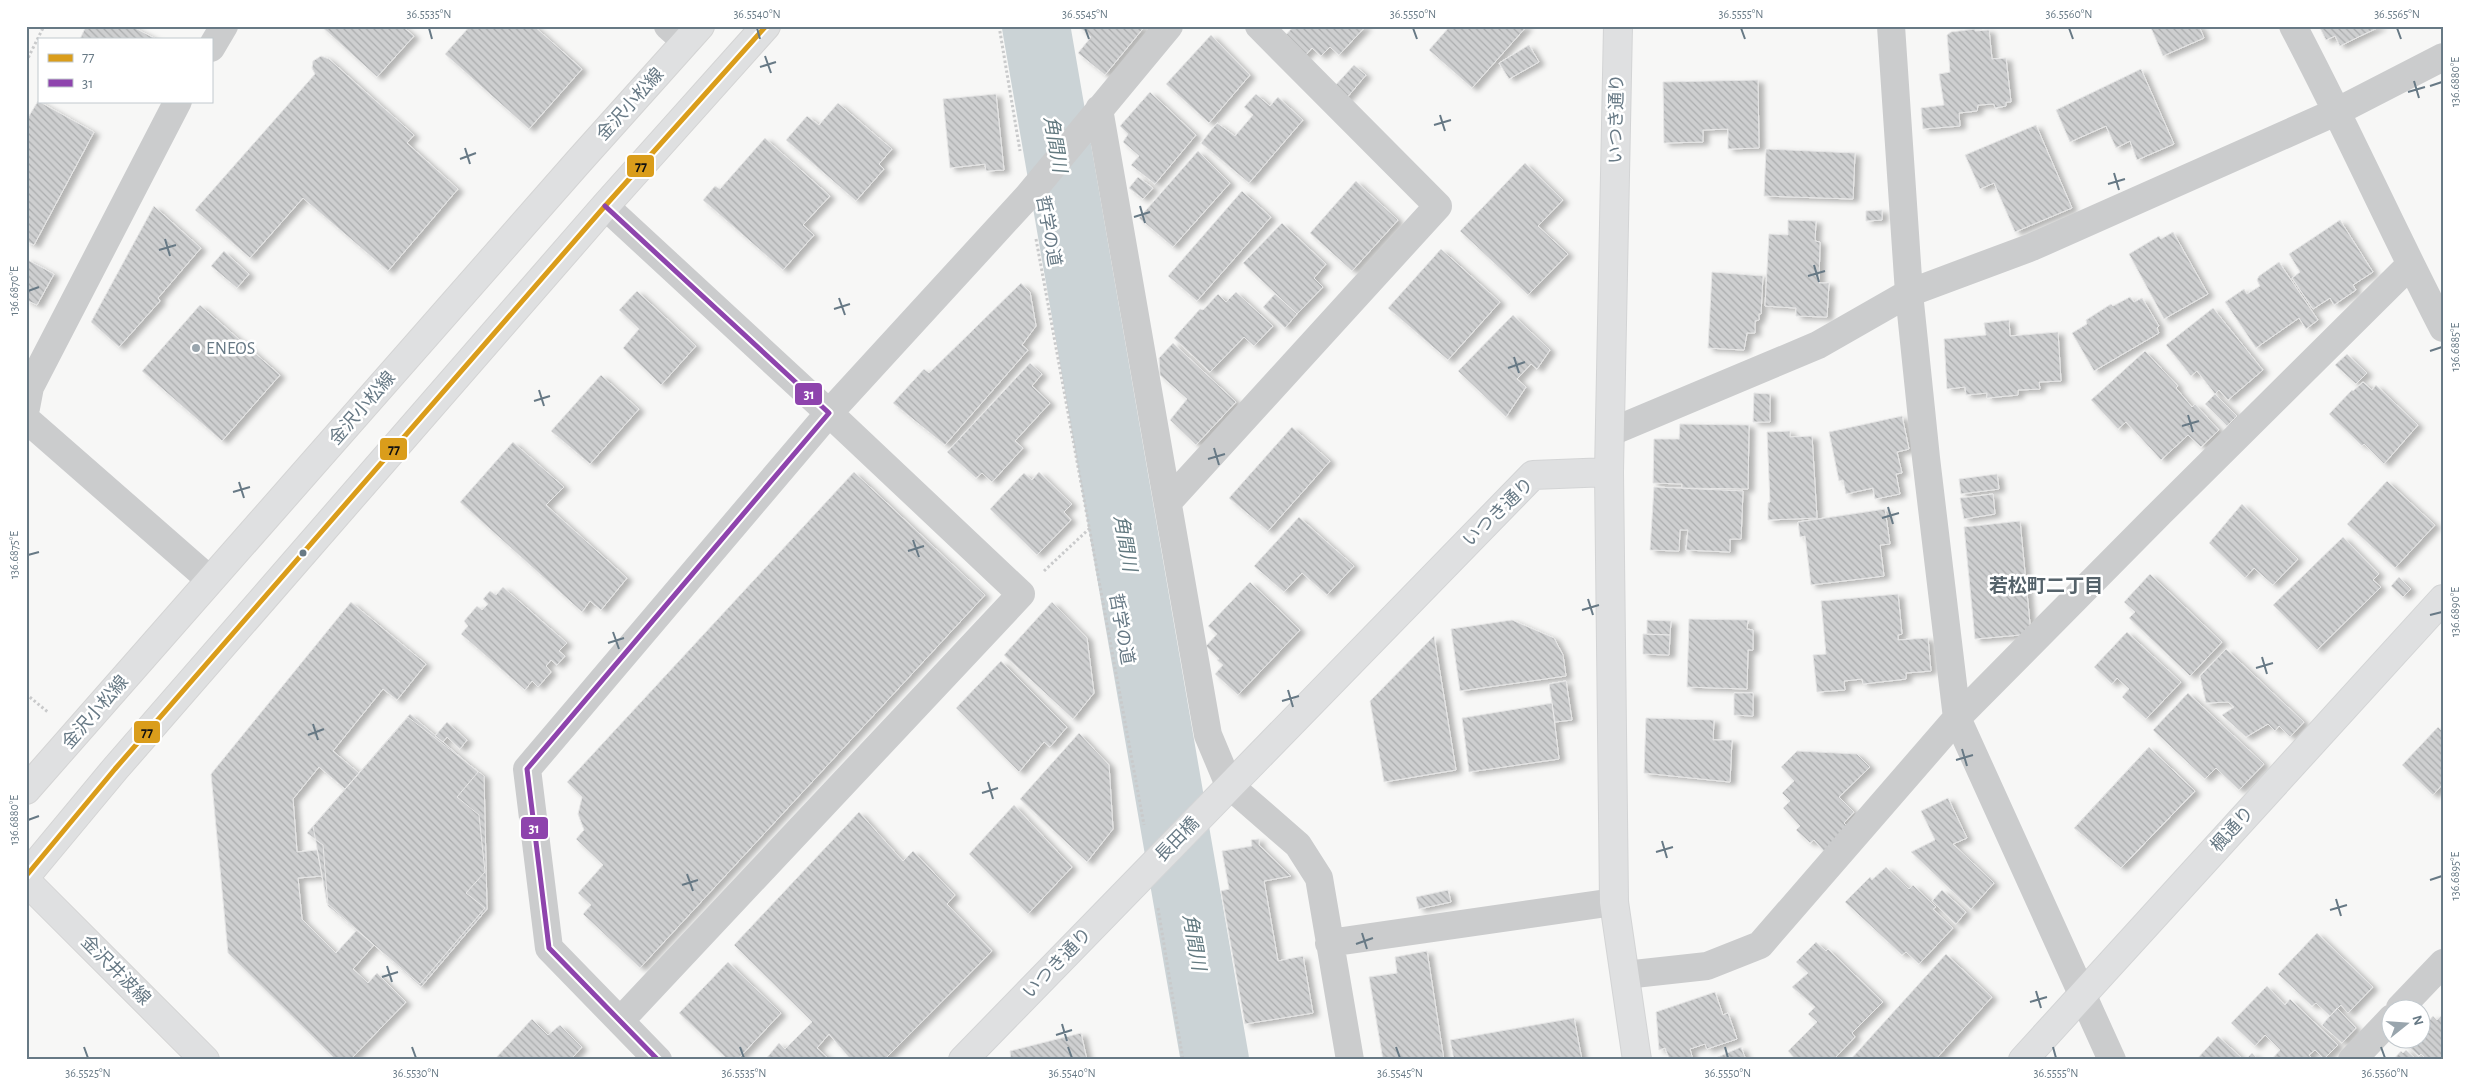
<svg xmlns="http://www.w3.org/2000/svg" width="2469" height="1086" font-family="'Alegreya Sans','Noto Sans JP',sans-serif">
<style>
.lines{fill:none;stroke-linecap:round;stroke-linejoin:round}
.river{stroke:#cbd3d6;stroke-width:68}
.building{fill:url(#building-back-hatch);stroke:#e6e6e6;filter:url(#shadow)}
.secondary-casing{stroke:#d3d4d5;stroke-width:30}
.primary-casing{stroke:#d4d4d4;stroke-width:30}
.path{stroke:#c9cacb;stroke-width:3;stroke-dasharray:2.5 2.5;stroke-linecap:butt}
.street{stroke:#cbcccd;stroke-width:28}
.secondary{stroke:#dfe0e1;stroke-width:28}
.primary{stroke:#dfe0e1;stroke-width:28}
.bus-1-casing{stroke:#fff;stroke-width:9}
.bus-2-casing{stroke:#fff;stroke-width:9}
.bus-1{stroke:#da9d1b;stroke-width:5}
.bus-2{stroke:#8e44ad;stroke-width:5}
.ticks{fill:none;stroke:#677985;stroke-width:2}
.poi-dot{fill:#99a5ad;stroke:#fff;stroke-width:2}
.bus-dot{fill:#677985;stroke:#fff;stroke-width:2}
.labels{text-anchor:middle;stroke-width:5;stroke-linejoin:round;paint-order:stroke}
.street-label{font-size:18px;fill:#677985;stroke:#fff}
.poi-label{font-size:18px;fill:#677985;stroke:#fff;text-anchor:start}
.water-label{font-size:19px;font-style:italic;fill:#637a81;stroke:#fff}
.neighbourhood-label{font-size:19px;font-weight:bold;fill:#55626a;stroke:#fff}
.line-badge{stroke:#fff;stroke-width:2}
.badge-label{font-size:14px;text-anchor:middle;font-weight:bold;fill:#fff}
.pale-badge-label{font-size:14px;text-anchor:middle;font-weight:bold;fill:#111}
.neatline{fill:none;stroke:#677985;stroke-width:2}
.ticks-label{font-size:12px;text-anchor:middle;fill:#677985}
</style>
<defs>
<pattern id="building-back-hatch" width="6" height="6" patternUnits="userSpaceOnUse" patternTransform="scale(1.25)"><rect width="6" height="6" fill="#cecfd0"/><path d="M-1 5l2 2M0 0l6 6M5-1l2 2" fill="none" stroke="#abadae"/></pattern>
<filter id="shadow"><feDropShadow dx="5.5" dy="3" stdDeviation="2.5" flood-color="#0004"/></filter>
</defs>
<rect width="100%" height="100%" fill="#f7f7f6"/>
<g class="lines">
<path class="river" d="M1036 26 1215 1060"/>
</g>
<path class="building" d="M86 26H131L156 39H80Z
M321 26H402L414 36 377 77Z
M470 26H534L582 69 529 129 445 54Z
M1078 26H1145L1105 75 1078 53 1091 37Z
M1294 26H1366L1339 55 1330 47 1321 56 1312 48 1303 58 1282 39Z
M1450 26H1527L1472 88 1429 50Z
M2156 26H2199L2204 38 2163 56 2151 28Z
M2319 26H2381L2340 46 2335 36 2326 40Z
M1975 29V31L1989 30 1992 59 2006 58 2011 102H2006V106L1995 108 1994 104 1978 105 1977 111 1959 113 1960 126 1923 129 1921 108 1944 105 1939 74 1950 72 1947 35 1951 32Z
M1211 35 1250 75 1209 123 1166 84Z
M1529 45 1539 62 1509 79 1499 63Z
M321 56 329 59 414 135 407 143 458 189 388 271 303 198 250 258 195 210 315 74 312 68 313 61Z
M1354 65 1366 75 1345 100 1332 89Z
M2141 69 2174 144 2137 160 2130 141 2116 148 2106 126 2070 142 2056 110Z
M1758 80 1759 148 1728 149V129L1703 130V142L1664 143 1663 82Z
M1150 92 1196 135 1155 184 1131 165 1139 156 1123 142 1128 134 1120 126Z
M996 94 1004 170 986 171 985 164 950 168 943 99Z
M1256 94 1270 106 1278 97 1303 120 1249 183 1201 143 1217 123 1235 136 1253 115 1244 107Z
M38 101 94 132 34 245 26 241V121Z
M838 103 892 149 879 164 884 169 856 201 786 140 807 116 819 125Z
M2036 125 2072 208 2015 232 1994 183 1980 189 1965 155Z
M765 138 830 196 803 225 814 235 783 270 703 200 715 186 720 189Z
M1766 149 1855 153 1853 199 1764 196Z
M1198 151 1230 183 1173 247 1139 218Z
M1525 163 1563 200 1538 226 1568 254 1528 295 1460 231Z
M1138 177 1153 188 1143 199 1129 188Z
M1356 181 1398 220 1352 271 1310 233Z
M1242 191 1271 217 1197 301 1168 276Z
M154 206 201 248 158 298 160 301 119 347 91 322Z
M1882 210V220L1866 221V211Z
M1788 220 1816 221 1815 241 1820 242 1819 283H1829L1827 317 1796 316V308L1765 306 1769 234 1788 235Z
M2340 220 2373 272 2353 285 2356 290 2334 305 2330 298 2313 309 2292 278 2300 272 2289 254Z
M1282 223 1326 264 1314 278 1323 287 1297 314 1243 263Z
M2173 232 2208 294 2164 319 2129 254 2159 236 2161 239Z
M1441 249 1500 302 1448 360 1388 308Z
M224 251 249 274 237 288 211 266Z
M26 259 54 274 37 305 26 300Z
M2279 262 2318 320 2306 329 2299 318 2256 348 2225 302 2244 289 2247 294 2260 286 2257 280 2259 276Z
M1712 272 1763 276 1761 314H1759V320L1755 321V333H1747L1744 350 1708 348Z
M1021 283 1030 292 1036 326 1022 345 1028 350 945 445 893 403 924 369 929 373Z
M637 291 696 346 661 385 623 348 639 329 619 310Z
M1236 292 1273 326 1254 346 1244 337 1210 372 1174 338 1200 309 1203 310 1218 294 1226 302Z
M1275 294 1297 314 1285 328 1263 307Z
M2130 297 2134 302 2142 298 2159 326 2157 328 2159 333 2094 371 2072 333 2087 324 2086 320 2111 304 2113 306Z
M200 305 280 375 222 441 142 371Z
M2213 308 2263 370 2228 400 2219 390 2215 394 2197 371 2191 376 2166 345Z
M1513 315 1550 350 1537 369 1531 364 1517 379 1526 387 1506 417 1458 371Z
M2009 320 2010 336 2058 332 2061 381 2039 382 2040 389 2018 390V395L1987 398V393L1966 395 1965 387 1947 389 1944 339 1986 335 1984 323Z
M1173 343 1236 402 1196 445 1170 420 1187 399 1160 375 1159 358Z
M2145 351 2178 386 2176 388 2192 407 2195 404 2219 430 2201 447 2188 435 2161 460 2126 422 2118 429 2091 400Z
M2347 354 2367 373 2356 384 2335 365Z
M1030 363 1042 374 1032 386 1050 403 1015 441 1023 448 992 482 982 473 976 478 947 452Z
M601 375 639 409 590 464 551 431Z
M2363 382 2372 390 2376 385 2418 425 2384 464 2364 444 2362 446 2329 414 2352 390 2353 391Z
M1754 393 1770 394V422H1753Z
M2215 394 2237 416 2227 426 2205 404Z
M1902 416 1909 449 1897 452 1902 473 1896 474 1900 494 1875 499 1873 488 1846 494 1843 480 1839 481 1829 432Z
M1680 424 1749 425 1748 489 1682 488V484L1653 483 1654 439H1679Z
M1292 427 1330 461 1268 531 1229 498Z
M1790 431V437L1812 436 1817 518 1768 520V503L1770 502 1767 432Z
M513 442 564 487 546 505 627 578 601 610 590 601 582 612 460 502Z
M854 472 985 595 640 968 583 914 591 905 578 893 603 865 576 839 584 830 578 814 582 797 567 782Z
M1039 472 1072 504 1064 512 1071 520 1037 555 990 509 1024 473 1032 480Z
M1997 474 1999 489 1961 494 1959 479Z
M2387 481 2435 525 2395 568 2347 524Z
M1654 487 1743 491 1741 539H1730V552L1686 550 1688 530H1680L1679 551 1650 550Z
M1993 494 1995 514 1964 519 1960 498Z
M2242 504 2298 559 2273 585 2254 568 2245 578 2209 543Z
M1885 509 1890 544 1880 545 1884 576 1811 585 1805 536 1800 537 1798 522Z
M1299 517 1354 566 1327 595 1302 573 1284 592 1254 566Z
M2020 521 2031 634 1975 639 1964 527Z
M2343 537 2379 574 2373 580 2381 587 2317 650 2273 605Z
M2150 574 2222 642 2190 676 2129 618 2135 612 2124 602Z
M2399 577 2411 589 2403 597 2391 586Z
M1250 582 1300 630 1238 695 1215 674 1223 665 1217 660 1219 659 1206 646 1217 634 1208 626Z
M503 587 567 643 559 651 565 656 557 665 551 660 546 666 551 672 538 687 532 681 525 690 461 634 468 626 464 621 477 606 482 610 488 604 483 599 490 591 496 595Z
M1898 594 1902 634 1898 635V640L1928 638 1931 671 1906 673V679L1863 684 1862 679 1844 681 1845 690 1817 692 1813 655 1826 654 1821 601Z
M351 602 426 664 397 700 383 689 333 751 359 773 345 789 319 767 293 799 297 852 317 850 322 876 298 878 302 919 336 953 357 930 374 945 353 969 368 983 377 973 406 1002 350 1060H336L228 953 211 774Z
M1052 602 1087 638 1094 693 1073 719 1004 655Z
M1689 619 1748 620 1747 629 1753 630V650H1748L1747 689 1687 687Z
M1512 620 1554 638 1563 655 1566 676 1460 691 1451 629Z
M1647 620 1671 621 1670 635 1647 634Z
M2127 632 2181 682 2146 719 2122 697 2129 689 2117 678 2112 684 2094 667Z
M1643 634 1670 635 1669 655 1643 654Z
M1434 636 1456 770 1384 782 1370 701Z
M2226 649 2304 722 2290 737 2279 726 2275 731 2268 724 2246 737 2222 715 2234 707 2228 702 2206 703 2200 676Z
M1001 661 1067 727 1050 747 1044 742 1019 772 956 708Z
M1566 681 1572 720 1555 722 1549 684Z
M1734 693H1753V716L1734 715Z
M2188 693 2264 764 2239 790 2216 768 2205 779 2153 730Z
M1552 703 1559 759 1469 772 1462 718Z
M410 714 478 772 457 797 479 815 485 872 466 893 485 908 420 984 328 906 323 845 307 833Z
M408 717 484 776 487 909 421 987 327 903 313 826Z
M1646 718 1714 720 1713 740H1732L1730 782 1644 773Z
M447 722 467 740 460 749 447 737 443 742 435 736Z
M2438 727 2441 730 2443 728V784L2433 795 2402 765Z
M1079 733 1109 765 1113 829 1087 862 1020 799Z
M2149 747 2195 791 2121 868 2074 828Z
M2149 747 2195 791 2121 868 2074 828Z
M1797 751 1857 754 1870 767 1839 797 1854 812 1844 823 1848 827 1824 851 1814 840 1810 843 1796 830 1800 826 1783 808 1790 801 1782 793 1794 781 1781 767Z
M1948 798 1967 838 1953 844 1994 883 1971 909 1911 852 1935 840 1921 811Z
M1014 805 1072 867 1028 914 969 854Z
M859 812 903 861 913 851 955 895 947 904 992 951 884 1060H851L829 1034 817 1048 830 1060H765L779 1043 785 1049 812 1022 734 945Z
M1259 839V845L1291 876 1264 881 1278 961 1303 956 1313 1013 1245 1024 1221 891 1229 889 1222 851 1252 846 1251 840Z
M1886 867 1909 889 1913 885 1936 907 1933 909 1953 928 1919 964 1906 952 1902 955 1845 902 1870 877 1872 880Z
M1448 890 1451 902 1419 909 1416 897Z
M1942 890 1966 912 1956 924 1932 901Z
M2317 933 2373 987 2348 1013 2341 1005 2330 1016 2316 1003 2312 1006 2278 974Z
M1816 942 1826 951 1828 949 1883 1002 1852 1033 1855 1037 1833 1060H1796L1788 1051 1817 1022 1808 1014 1815 1007 1792 987 1808 973 1796 962Z
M1427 951 1444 1060H1383L1369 977 1397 973 1395 957Z
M1946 954 1992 997 1935 1060H1850Z
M728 962 781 1013 737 1060H728L679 1013Z
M2267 986 2285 1005 2290 999 2338 1045 2324 1059 2315 1050 2309 1055 2313 1060H2273L2272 1059 2280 1050 2265 1035 2255 1046 2231 1023Z
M1715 992 1723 1015 1728 1013 1737 1039 1707 1049 1705 1044 1690 1049 1693 1060H1663L1669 1058 1665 1048 1659 1050 1656 1012Z
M2337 1008 2356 1028 2342 1043 2322 1025Z
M2443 1014V1060H2427L2421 1054 2419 1056 2399 1038H2422V1029L2433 1016 2437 1020Z
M1574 1018 1582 1060H1454L1450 1040Z
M532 1019 548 1035 560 1025 582 1047 573 1057 575 1060H494Z
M1081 1033 1087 1060H1011L1010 1051Z
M2218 1036 2244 1060H2196Z
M1741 1047 1746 1060H1711Z
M2406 1050 2417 1060H2393L2401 1051 2403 1053Z
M2252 1053 2259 1060H2245Z"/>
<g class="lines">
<g class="secondary-casing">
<path id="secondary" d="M1609 472 1614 902 1637 1060
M963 1060 1533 475 1609 472 1618 26
M2023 1060 2443 599"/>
</g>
<g class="primary-casing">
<path id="primary" d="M26 790 579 161 700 26
M26 876 115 769 605 206 766 26
M26 881 205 1060"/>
</g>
<path class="path" d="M999 26 1020 151
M26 62 44 26
M1036 239 1144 825
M1044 571 1090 528
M26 694 49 713
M1158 908 1183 1060"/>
<path class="street" d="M668 26 686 42
M1891 26 1909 293 1926 458 1957 718 2112 1060
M2293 26C2346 126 2391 228 2443 328
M211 48 224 26
M1099 109 1208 735 1229 785 1298 845 1319 878 1350 1060
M605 206 829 413 527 769 549 948 658 1060
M26 408 30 387 178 101
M26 419 210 580
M1611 432 1818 345 1909 293 2032 247 2338 111 2443 57
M1168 502 1438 206 1259 26
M1329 943 1614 902
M1625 975 1707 966 1760 945 1957 718 2161 512 2410 265
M2400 1008 2443 963
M620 1021 1021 594 829 413 1028 196 1169 26
M2352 1060 2392 1018"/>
<use href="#secondary" class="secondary"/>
<use href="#primary" class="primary"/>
<g class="bus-1-casing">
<path id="bus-1" d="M26 876 115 769 605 206 766 26"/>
</g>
<g class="bus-2-casing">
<path id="bus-2" d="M605 206 829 413 527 769 549 948 658 1060"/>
</g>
<use href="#bus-1" class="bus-1"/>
<use href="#bus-2" class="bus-2"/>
</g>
<path class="ticks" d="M429 28 432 39M757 28 760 39M1085 28 1089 39M1413 28 1417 39M1741 28 1745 39M2069 28 2073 39M2397 28 2401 39M765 56 771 73M760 67 776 62M2414 81 2419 98M2430 86 2442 82M2408 92 2425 87M1440 115 1445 131M1434 125 1451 120M465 148 470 164M460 159 476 153M2114 173 2119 190M2108 184 2125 179M1140 206 1145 223M1134 217 1150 212M165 239 170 256M159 250 176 245M1814 265 1819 282M1808 276 1825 271M28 291 39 287M839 298 845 315M834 309 850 304M2430 351 2442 347M1514 357 1519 373M1508 368 1525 362M539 390 544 406M534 401 550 396M2188 415 2193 432M2182 426 2199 421M1214 448 1219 465M1208 459 1225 454M239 482 244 498M233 492 250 487M1888 507 1893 524M1882 518 1899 513M913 540 919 557M908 551 924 546M28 555 39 552M1588 599 1593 615M1582 610 1599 605M2430 615 2442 612M613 632 619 649M608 643 624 638M2262 657 2267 674M2256 668 2273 663M1288 690 1293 707M1282 701 1299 696M313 724 318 740M308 735 324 729M1962 749 1967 766M1956 760 1973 755M988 782 993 799M982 793 998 788M28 820 39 816M1662 841 1667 858M1656 852 1673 847M687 874 693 891M2430 880 2442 876M682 885 698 880M2336 899 2341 916M2330 910 2347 905M1362 933 1367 949M1356 944 1373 938M387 966 392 982M382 977 398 972M2036 991 2041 1008M2030 1002 2047 997M1062 1024 1067 1041M1056 1035 1072 1030M84 1047 88 1058M412 1047 416 1058M740 1047 744 1058M1068 1047 1072 1058M1396 1047 1400 1058M1725 1047 1728 1058M2053 1047 2056 1058M2381 1047 2385 1058"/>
<circle class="poi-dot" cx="196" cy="348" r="5"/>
<circle class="bus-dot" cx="303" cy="553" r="4.5"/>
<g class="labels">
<g class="street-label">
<text transform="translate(630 104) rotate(-48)" y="6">金沢小松線</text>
<text transform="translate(1616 119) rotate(-89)" y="6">いつき通り</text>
<text transform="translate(1049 231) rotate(80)" y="6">哲学の道</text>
<text transform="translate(362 408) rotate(-49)" y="6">金沢小松線</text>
<text transform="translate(1498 512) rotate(-44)" y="6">いつき通り</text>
<text transform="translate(1122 629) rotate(80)" y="6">哲学の道</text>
<text transform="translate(95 712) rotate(-49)" y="6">金沢小松線</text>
<text transform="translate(2232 829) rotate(-48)" y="6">楓通り</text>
<text transform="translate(1177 839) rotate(-46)" y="6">長田橋</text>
<text transform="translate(1057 963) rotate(-46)" y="6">いつき通り</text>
<text transform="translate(116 970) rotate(45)" y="6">金沢井波線</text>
</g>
<g class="poi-label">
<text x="206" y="354">ENEOS</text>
</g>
<g class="water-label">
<text transform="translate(1056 144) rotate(80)" y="7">角間川</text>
<text transform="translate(1126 543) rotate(80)" y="7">角間川</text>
<text transform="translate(1195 942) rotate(80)" y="7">角間川</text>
</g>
<g class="neighbourhood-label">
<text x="2046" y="592">若松町二丁目</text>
</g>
</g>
<g class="line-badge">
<rect x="626" y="154" width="29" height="24" rx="5" fill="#da9d1b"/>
<rect x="794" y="382" width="29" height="24" rx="5" fill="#8e44ad"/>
<rect x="379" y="437" width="29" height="24" rx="5" fill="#da9d1b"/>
<rect x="133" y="720" width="28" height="24" rx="5" fill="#da9d1b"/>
<rect x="520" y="816" width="29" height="24" rx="5" fill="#8e44ad"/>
</g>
<g class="badge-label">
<text x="809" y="399">31</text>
<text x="534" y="833">31</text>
</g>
<g class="pale-badge-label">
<text x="641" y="171">77</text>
<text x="394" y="454">77</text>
<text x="147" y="737">77</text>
</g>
<rect width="2469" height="1086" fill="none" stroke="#ffffff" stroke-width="55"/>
<rect x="38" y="38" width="175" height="65" fill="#ffffff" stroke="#c2c9ce"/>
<rect x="48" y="54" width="25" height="8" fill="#da9d1b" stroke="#c2c9ce"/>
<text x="82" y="62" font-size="15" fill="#677985">77</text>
<rect x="48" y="79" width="25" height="8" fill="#8e44ad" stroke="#c2c9ce"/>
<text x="82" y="88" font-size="15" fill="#677985">31</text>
<g transform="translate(2406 1024) rotate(73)"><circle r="24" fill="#ffffff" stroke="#c2c9ce"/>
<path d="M0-4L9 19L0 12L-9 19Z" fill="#99a5ad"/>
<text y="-8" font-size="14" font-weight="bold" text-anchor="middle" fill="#677985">N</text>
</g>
<rect x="28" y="28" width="2414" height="1030" class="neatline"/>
<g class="ticks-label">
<text x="429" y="18">36.5535°N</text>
<text x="757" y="18">36.5540°N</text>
<text x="1085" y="18">36.5545°N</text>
<text x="1413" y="18">36.5550°N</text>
<text x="1741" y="18">36.5555°N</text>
<text x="2069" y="18">36.5560°N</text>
<text x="2397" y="18">36.5565°N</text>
<text transform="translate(2455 82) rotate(-90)" y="4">136.6880°E</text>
<text transform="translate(14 291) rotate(-90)" y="4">136.6870°E</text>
<text transform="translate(2455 347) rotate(-90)" y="4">136.6885°E</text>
<text transform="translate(14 555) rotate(-90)" y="4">136.6875°E</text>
<text transform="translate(2455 612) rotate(-90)" y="4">136.6890°E</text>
<text transform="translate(14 820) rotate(-90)" y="4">136.6880°E</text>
<text transform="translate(2455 876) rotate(-90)" y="4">136.6895°E</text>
<text x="88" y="1077">36.5525°N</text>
<text x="416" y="1077">36.5530°N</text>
<text x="744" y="1077">36.5535°N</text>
<text x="1072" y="1077">36.5540°N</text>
<text x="1400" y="1077">36.5545°N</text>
<text x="1728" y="1077">36.5550°N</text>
<text x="2056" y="1077">36.5555°N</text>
<text x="2385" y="1077">36.5560°N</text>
</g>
</svg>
